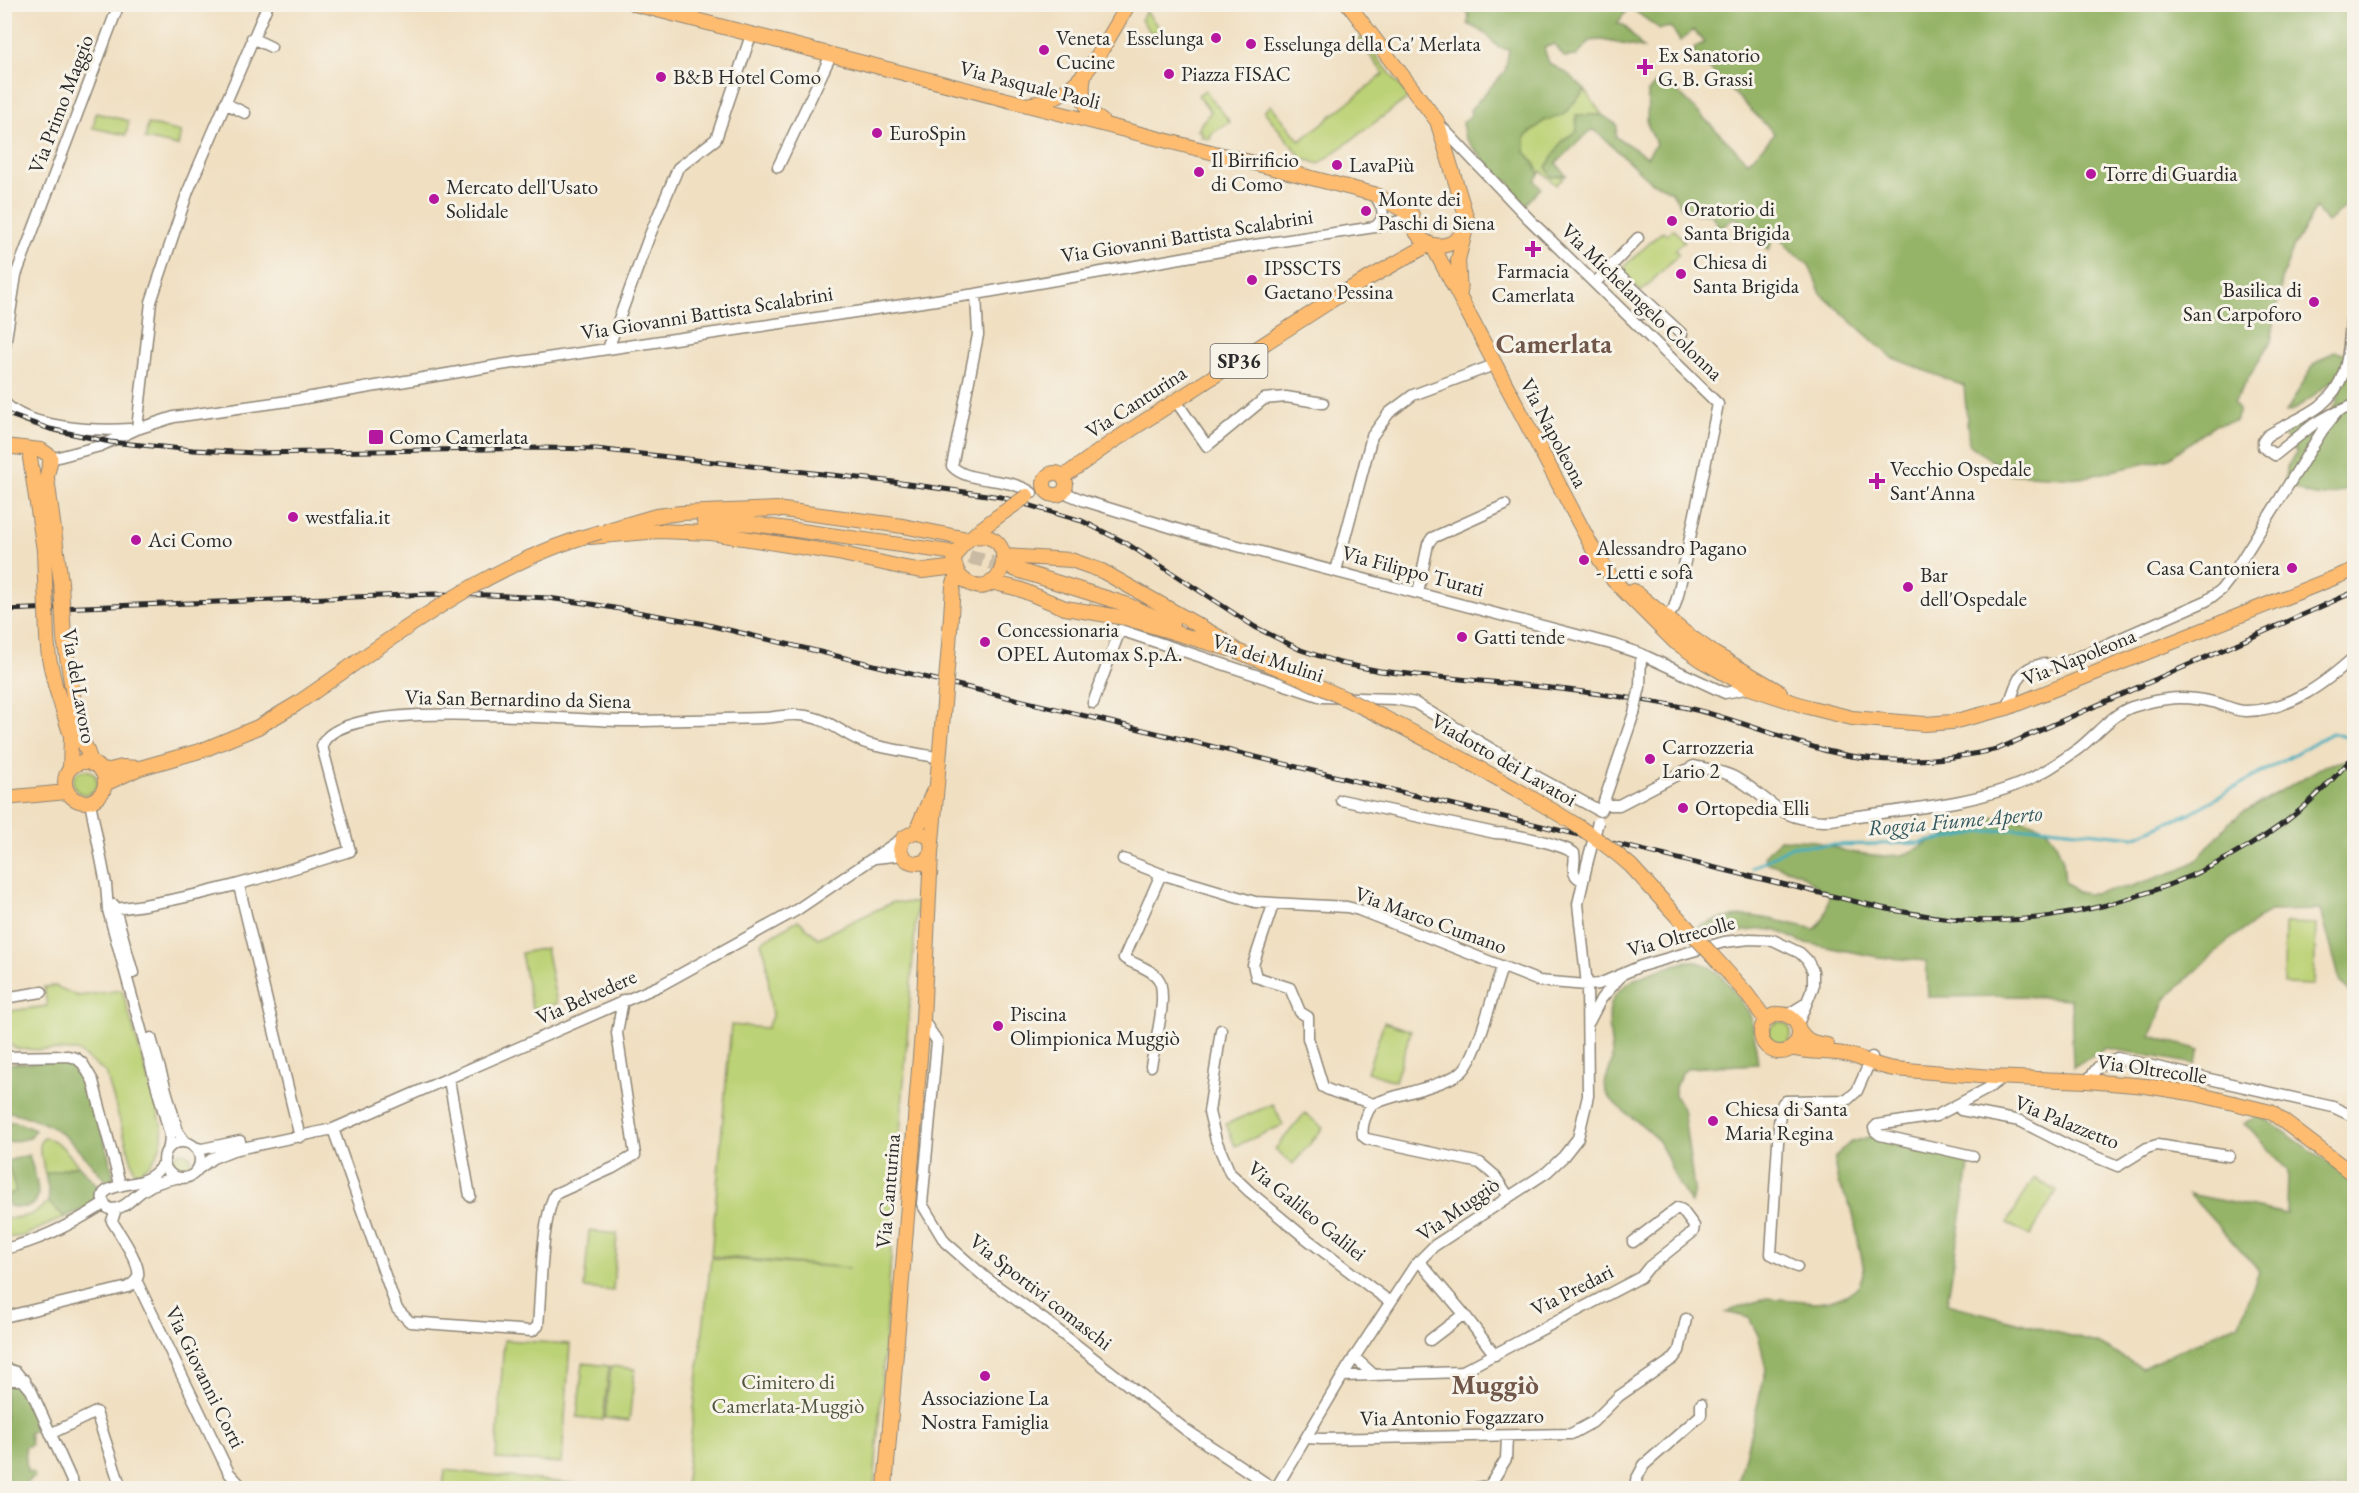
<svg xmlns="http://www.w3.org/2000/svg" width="2359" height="1493" font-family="'EB Garamond',serif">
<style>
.green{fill:#bcd276;stroke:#747e50;stroke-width:1.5}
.forest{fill:#95b467;stroke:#607049;stroke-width:1.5}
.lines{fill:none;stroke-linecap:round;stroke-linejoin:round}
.stream{stroke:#40adbe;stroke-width:3}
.major-tunnel{stroke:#c9bba3;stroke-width:14;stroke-dasharray:14 7;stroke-linecap:butt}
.minor-casing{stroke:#8e8576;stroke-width:13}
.major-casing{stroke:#8e8576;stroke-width:16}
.minor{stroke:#fff;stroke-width:10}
.major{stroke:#febc70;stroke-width:14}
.rail-casing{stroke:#2b2b2b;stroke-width:5}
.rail{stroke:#f7f3e8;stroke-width:3;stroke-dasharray:9;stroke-linecap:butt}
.minor-bridge-casing{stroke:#8e8576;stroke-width:13;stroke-linecap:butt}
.major-bridge-casing{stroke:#8e8576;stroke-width:16;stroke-linecap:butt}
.minor-bridge{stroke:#fff;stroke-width:10}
.major-bridge{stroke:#febc70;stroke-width:14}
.poi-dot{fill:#b5179e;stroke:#f7f3e8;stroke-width:2}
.labels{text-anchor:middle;stroke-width:6;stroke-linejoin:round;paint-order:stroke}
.shield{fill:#f7f3e8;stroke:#686764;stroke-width:1.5}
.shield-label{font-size:20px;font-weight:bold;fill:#2b2b2b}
.poi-label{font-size:21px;fill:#2b2b2b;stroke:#f7f3e8;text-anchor:start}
.street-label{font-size:21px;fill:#2b2b2b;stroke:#f7f3e8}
.park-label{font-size:21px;fill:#4f553e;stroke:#f7f3e8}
.water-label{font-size:22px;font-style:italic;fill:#32585e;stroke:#f7f3e8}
.district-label{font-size:27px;font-weight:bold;fill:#71574a;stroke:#f7f3e8}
</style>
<rect width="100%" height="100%" fill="#f7f3e8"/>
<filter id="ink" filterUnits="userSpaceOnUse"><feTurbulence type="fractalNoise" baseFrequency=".0167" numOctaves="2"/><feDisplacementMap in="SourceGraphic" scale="12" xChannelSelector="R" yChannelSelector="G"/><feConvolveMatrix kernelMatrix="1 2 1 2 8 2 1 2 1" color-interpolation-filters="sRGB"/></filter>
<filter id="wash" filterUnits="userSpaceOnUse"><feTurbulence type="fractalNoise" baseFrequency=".008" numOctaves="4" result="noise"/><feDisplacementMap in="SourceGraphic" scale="24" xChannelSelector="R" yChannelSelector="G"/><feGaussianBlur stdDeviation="1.35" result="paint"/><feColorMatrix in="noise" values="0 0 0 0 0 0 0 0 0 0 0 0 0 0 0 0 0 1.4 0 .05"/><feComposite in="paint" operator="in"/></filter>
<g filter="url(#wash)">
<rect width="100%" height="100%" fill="#f0dfc1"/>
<path class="green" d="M1146 11 1160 29 1152 34 1141 20Z
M1361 37 1409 97 1319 164 1302 158 1264 111 1271 105 1300 141 1384 74 1358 40Z
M1205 90 1230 122 1212 133 1210 139 1201 137 1203 132 1198 131 1202 122 1211 112 1198 95Z
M1585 90 1602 115H1576L1577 131 1563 140 1551 177 1566 175 1556 185 1541 171 1539 174 1533 161 1525 152V137L1544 121 1563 115Z
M96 113 129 121 126 135 93 128Z
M148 124 181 132 178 146 145 139Z
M1673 229 1684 241 1675 250 1679 254 1641 292 1620 270 1663 231 1667 235Z
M73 782a12 12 0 1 1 24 0a12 12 0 1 1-24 0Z
M893 902 917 903 874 1488H685L711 1258 850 1268 711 1256 731 1025 767 1028 772 1016 766 957 761 942 798 920 818 938Z
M2285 923 2316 924 2314 985 2284 984Z
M546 948 557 1004 532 1009 521 953Z
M55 986 78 996 122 990 162 1126C164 1146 154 1167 135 1173L106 1073 77 1051 18 1049 10 1045 4 1012 47 1006 44 987Z
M1769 1033a11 11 0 1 1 22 0a11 11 0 1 1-22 0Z
M1384 1022 1411 1031 1395 1081 1367 1072Z
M1273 1104 1283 1125 1235 1146 1226 1124Z
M1305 1113 1323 1128 1293 1164 1275 1149Z
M44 1138C58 1138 69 1155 78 1165L45 1174 40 1150V1142Z
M173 1161a9 9 0 1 1 18 0a9 9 0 1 1-18 0Z
M5 1161H7L16 1191 5 1197Z
M2034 1178 2057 1191 2030 1236 2007 1223Z
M48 1202 65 1217 23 1236 5 1238V1219C25 1217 33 1217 48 1202Z
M589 1231 617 1234 613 1291 584 1288Z
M504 1340 570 1344 562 1463 496 1459Z
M583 1363 609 1366 603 1420 577 1417Z
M611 1366 635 1369 629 1421 605 1418Z
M445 1470 605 1487V1488H443Z"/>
<path class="forest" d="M1461 5H2354V177L2347 206 2327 222 2316 208 2294 246 2283 275 2271 341 2234 402 2239 410 2235 421 2214 425 2169 458 2081 478 2010 474 1969 444 1964 386 1891 357 1821 294 1809 265 1791 251 1774 231 1769 251 1735 217 1720 229 1711 214 1686 213 1671 191 1650 181 1596 131 1591 130 1556 163 1566 175 1551 177 1546 167 1563 140 1577 131 1576 115H1602L1617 125 1616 137 1647 157 1656 144 1647 123 1648 92 1662 76 1748 162 1775 134 1712 71 1693 56 1695 47 1704 43 1694 30 1680 41 1671 27 1660 29 1629 7 1617 24 1624 25 1643 48 1602 40 1590 41 1577 56 1564 57 1554 44 1544 48 1549 63 1568 74 1585 90 1563 115 1544 121 1525 137V152L1533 161 1539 174 1535 181 1541 188 1526 204 1510 188 1511 183 1499 177 1465 138 1462 123 1471 115 1470 110 1505 71 1509 50 1498 47 1485 33 1468 24 1469 15Z
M2354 338V487C2323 499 2314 502 2285 482L2286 468 2297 452 2289 446 2282 431 2300 419 2306 422 2315 436 2337 403 2340 386 2332 381 2296 409 2286 412 2314 364 2334 351 2351 354Z
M2354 758V997L2340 981 2321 910 2270 911 2228 941 2166 999 2151 1036 2200 1050 2195 1064 2106 1048 2073 1067 2071 999 2020 996 1928 997 1926 961 1878 957 1801 942 1778 931 1763 929 1721 934 1710 939 1698 927C1744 906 1769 920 1815 929 1826 919 1827 909 1829 895L1799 873 1768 863 1764 856 1780 839 1815 841 1848 852 1882 856 1901 855 1908 853 1932 841 1942 839 1956 825 1986 818H2020L2046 828 2056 843 2063 861 2065 882 2077 892 2087 894 2129 887 2182 869 2197 860 2229 823 2242 813 2324 766Z
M1688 961C1718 961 1732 990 1748 1011 1754 1020 1756 1051 1758 1064L1688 1068 1682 1073 1675 1087V1095L1683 1109 1694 1189 1691 1204C1686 1195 1679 1186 1675 1177 1669 1164 1666 1151 1657 1140 1644 1121 1618 1113 1607 1093 1601 1081 1612 1070 1612 1058 1612 1041 1607 1025 1610 1008 1616 977 1662 970 1688 961Z
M64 1061C78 1065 84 1074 90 1087L115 1181 108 1183C72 1142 61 1122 5 1111L4 1064Z
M2260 1115 2354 1181V1488H1737L1766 1370 1759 1337 1749 1318 1726 1312 1767 1298 1817 1302 1830 1300 1846 1295 1859 1286 1864 1270 1852 1209 1838 1183 1835 1166 1836 1157 1841 1150 1852 1142 1879 1134 1970 1160 1947 1304 2097 1343 2142 1368 2239 1323 2259 1271 2189 1194 2287 1214 2288 1171 2244 1123Z
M5 1121 19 1123 35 1130 30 1138 5 1143Z
M29 1155C36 1180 52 1215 9 1206L5 1197 16 1191 7 1161Z
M78 1165 97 1185 98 1199 88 1207 65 1217 48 1202 49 1194 45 1174Z
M5 1384 19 1385 39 1423 33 1426 35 1430 29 1433 31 1445 25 1447 27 1472H32L35 1476 21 1488H5Z"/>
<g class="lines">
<path class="stream" d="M1752 868 1792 846 1920 843 1982 832 2039 827 2134 837 2190 813 2331 733 2346 737 2354 742"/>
</g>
</g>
<g filter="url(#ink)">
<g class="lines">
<path class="major-tunnel" d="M949 552 1013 568"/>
<g class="minor-casing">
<path id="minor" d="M252 38 271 47
M225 103 245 113
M1438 123 1529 219 1718 404 1678 595 1674 608 1666 618
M778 167 831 55
M1374 194C1382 206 1388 216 1375 227
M1610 267 1682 334
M1595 283 1638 238
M976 294 978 335 952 466C968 484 1009 476 1032 493
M1642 314 1651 305
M608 349 649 237 678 168 716 139 751 35
M4 352 16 275 119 4
M1176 401 1207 446 1264 399 1286 397 1323 403
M4 402C27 429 97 431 130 429
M2332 414 2314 424 2275 455 2263 447V441L2267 436C2284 425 2304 418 2320 406 2356 377 2346 339 2354 299
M137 429 151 302 188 191 268 4
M51 459 100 446 137 429 174 417 288 401 500 365 976 294 1255 245 1375 227 1412 218
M1063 492 1085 501 1196 535 1615 645 1641 654 1725 693 1750 688
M1336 571 1372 436 1389 413 1413 395 1494 365
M1418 593 1428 544 1432 538 1505 505
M1640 687 1641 654
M1093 703 1120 630 1322 697 1395 699 1415 703 1541 779 1600 811
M2007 708C2016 691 2015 669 2039 665 2046 663 2055 665 2062 664L2206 601 2221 590 2231 577 2322 431 2337 412 2354 405
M1341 800 1495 833C1511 833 1561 844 1574 853 1577 866 1567 873 1583 881
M90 802 106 884 108 910 170 1135 169 1147
M1603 805H1619L1694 766C1706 769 1723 771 1734 777 1771 798 1776 820 1824 821 1887 810 1971 807 2028 780 2045 772 2063 760 2078 749 2095 736 2112 714 2132 707 2164 697 2184 695 2217 703 2226 706 2238 712 2247 711 2290 710 2324 684 2354 657
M1601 810 1634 713
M875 858 902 855
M1123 859 1161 874 1255 902 1347 907 1359 910 1539 981 1587 985 1599 984 1641 966 1724 942 1750 939 1773 940 1800 953 1807 960 1813 971V987L1798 1024
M239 886 300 1137
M114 905 133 973
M1273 905 1253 965 1256 977 1290 988 1300 1012 1308 1017V1038L1323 1087C1338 1096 1357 1097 1373 1104
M116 909C197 899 273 875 350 851L322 746C337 694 578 722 626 721 671 721 717 719 762 718 774 718 786 714 798 715 831 717 842 736 869 744 892 750 917 753 940 758
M1502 968C1493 990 1477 1062 1460 1073 1437 1088 1399 1093 1373 1104 1366 1112 1361 1126 1363 1136L1367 1139 1480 1163 1494 1175 1509 1197
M4 998 42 992
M1787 1015 1805 1004
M923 1020 937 1041 922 1204 945 1242 986 1278 1043 1319 1186 1430 1273 1488
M1589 1022 1601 999 1621 976
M1221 1030 1209 1112 1216 1140 1230 1173 1250 1192 1303 1236 1390 1302
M151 1038 178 1132 185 1142
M4 1057 68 1056 76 1058 83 1064 93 1081 120 1184
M1151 1066C1154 1047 1170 991 1157 977 1148 967 1135 965 1124 958L1161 874
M449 1080 470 1196
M2087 1081 2098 1067 2117 1058 2333 1107 2354 1117
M1958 1106 1961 1110 2020 1121 2069 1146 2118 1166 2147 1148 2157 1145 2229 1156
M333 1129 397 1309 410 1322 532 1331 538 1326C541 1293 541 1221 555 1194L613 1168 635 1155 617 1033 623 1000
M164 1160a18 18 0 1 1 36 0a18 18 0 1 1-36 0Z
M194 1147 202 1149 240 1141
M1973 1156 1880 1135 1875 1131 1874 1128 1877 1125 1936 1116 1987 1089 2004 1077
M164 1163C157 1172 152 1177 142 1181 130 1185 86 1186 109 1209 127 1210 133 1195 147 1188 156 1182 166 1180 176 1178
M198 1169 213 1158 233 1150 333 1129 661 985 795 911 903 838
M4 1249C40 1241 74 1223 104 1204
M1419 1261 1464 1314 1495 1355
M1797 1267 1771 1254 1780 1110 1783 1103 1786 1101 1847 1100 1857 1091 1872 1057
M136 1280 229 1473 243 1488
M4 1317 128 1287C132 1284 137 1281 138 1276 141 1264 119 1233 112 1221L116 1209
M1430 1340 1464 1314
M1354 1357 1374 1375
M4 1368 16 1372 31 1390 75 1488
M1343 1376 1461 1372 1641 1277 1649 1267 1693 1232 1694 1226 1682 1210 1677 1208 1633 1242
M4 1380H25
M52 1433 96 1412 121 1488
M1307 1438 1322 1439 1571 1434 1593 1422 1619 1396 1673 1359 1679 1351 1686 1319
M1276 1488 1348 1367 1415 1265 1434 1246 1547 1172 1563 1157 1578 1138 1588 1096 1587 985 1578 904 1587 864
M1475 1488 1490 1485 1506 1459 1507 1437
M1637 1488 1636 1480 1644 1465 1701 1415V1404"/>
</g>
<g class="major-casing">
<path id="major" d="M634 4 1374 194 1412 215C1412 253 1462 257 1467 219L1437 121 1348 4
M1084 76C1080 97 1084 110 1102 121
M1031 104C1084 97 1103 44 1129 4
M1432 245 1593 549 1613 580 1675 642 1706 663 1750 688 1808 707 1852 718 1925 724 1952 722 2007 708 2354 570
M1460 293 1458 260 1465 232
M4 446 41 450 50 456C52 463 47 470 47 478L61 582
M30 458 44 550 45 580
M1044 484a11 11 0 1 1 22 0a11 11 0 1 1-22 0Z
M1063 477 1112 442 1346 291 1430 244
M704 521 753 524 949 552
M608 530 656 516 681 513 776 509 903 526 967 539
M590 537 659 531 711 533 838 553 905 568 923 571 956 567
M972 537C1024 528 1003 606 967 582 931 558 980 531 997 517
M1004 556 1071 560 1102 571 1219 637 1237 651
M1014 569 1125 604 1172 624
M991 582 1019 589 1065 608 1126 618 1229 649
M1634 591 1684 632 1715 654 1780 692
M47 638 49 658 55 685 71 736 70 769
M64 638 78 727 92 764
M949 645 953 586 958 572
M65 782a20 20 0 1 1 40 0a20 20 0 1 1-40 0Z
M102 772 122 767 140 768
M105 784 140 768 203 750 258 727 295 705
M4 798 67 792
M916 831 933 792
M931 853 924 862C912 865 903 861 900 849L903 838 916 831 929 837 932 845
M1713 956 1746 993 1766 1020
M1761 1033a19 19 0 1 1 38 0a19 19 0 1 1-38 0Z
M1800 1031C1807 1042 1814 1043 1827 1045
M1792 1048C1811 1054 1831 1050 1849 1055 1865 1059 1878 1067 1895 1069L1992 1077 2087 1081 2146 1086 2196 1094 2271 1112 2354 1175
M885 1488 923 1020 931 853 942 727"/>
</g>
<use href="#minor" class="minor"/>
<use href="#major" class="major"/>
<g class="rail-casing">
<path id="rail" d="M4 413 50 429 110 442 193 450 257 453 542 448 596 449 886 481 1001 497 1082 521 1126 543 1255 627 1301 650 1340 663 1380 671C1481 682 1583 688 1683 707 1732 717 1779 738 1827 751 1883 765 1942 762 1998 749L2354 592
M4 610 434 594 488 595 548 598 591 604 700 623 1882 908C1909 913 1936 918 1963 920 2072 927 2197 886 2285 822 2311 803 2333 779 2354 756"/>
</g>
<use href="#rail" class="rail"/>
<g class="minor-bridge-casing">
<path id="minor-bridge" d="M1634 713 1640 687
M1587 864 1598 822"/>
</g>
<g class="major-bridge-casing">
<path id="major-bridge" d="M997 517 1027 496
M45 580 47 638
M61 582 64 638
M1237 651C1329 688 1416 732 1502 781 1547 807 1593 832 1631 866L1713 956
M295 705C392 639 486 563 600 532
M942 727 949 645"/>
</g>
<use href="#minor-bridge" class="minor-bridge"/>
<use href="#major-bridge" class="major-bridge"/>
</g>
</g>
<g class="poi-dot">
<circle cx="1216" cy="38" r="6"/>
<circle cx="1251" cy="44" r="6"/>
<circle cx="1044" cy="50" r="6"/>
<path d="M1642 58h6v6h6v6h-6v6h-6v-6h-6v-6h6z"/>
<circle cx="1169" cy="74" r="6"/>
<circle cx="661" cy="77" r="6"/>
<circle cx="877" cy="133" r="6"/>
<circle cx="1337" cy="165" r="6"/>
<circle cx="1199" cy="172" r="6"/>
<circle cx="2091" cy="174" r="6"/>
<circle cx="434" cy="199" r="6"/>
<circle cx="1366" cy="211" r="6"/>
<circle cx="1672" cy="221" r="6"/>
<path d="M1530 240h6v6h6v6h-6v6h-6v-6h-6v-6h6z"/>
<circle cx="1681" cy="274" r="6"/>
<circle cx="1252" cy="280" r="6"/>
<circle cx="2314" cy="302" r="6"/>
<rect x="368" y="429" width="16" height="16" rx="3"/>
<path d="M1874 472h6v6h6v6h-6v6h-6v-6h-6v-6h6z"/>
<circle cx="293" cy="517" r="6"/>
<circle cx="136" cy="540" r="6"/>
<circle cx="1584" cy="560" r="6"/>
<circle cx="2292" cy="568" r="6"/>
<circle cx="1908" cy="587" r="6"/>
<circle cx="1462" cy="637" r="6"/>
<circle cx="985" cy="642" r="6"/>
<circle cx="1650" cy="759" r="6"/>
<circle cx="1683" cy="808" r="6"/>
<circle cx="998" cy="1026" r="6"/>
<circle cx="1713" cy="1121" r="6"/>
<circle cx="985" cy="1376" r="6"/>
</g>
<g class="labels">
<rect class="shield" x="1210.5" y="344" width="57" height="34" rx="4.5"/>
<g class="shield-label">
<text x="1239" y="368">SP36</text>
</g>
<g class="poi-label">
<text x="1056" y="45">Veneta<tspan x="1056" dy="24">Cucine</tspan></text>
<text x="1204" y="45" text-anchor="end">Esselunga</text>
<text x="1263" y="51">Esselunga della Ca' Merlata</text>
<text x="1658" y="62">Ex Sanatorio<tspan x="1658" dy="24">G. B. Grassi</tspan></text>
<text x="1181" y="81">Piazza FISAC</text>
<text x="673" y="84">B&amp;B Hotel Como</text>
<text x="889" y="140">EuroSpin</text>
<text x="1211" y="167">Il Birrificio<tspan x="1211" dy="24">di Como</tspan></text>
<text x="1349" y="172">LavaPiù</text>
<text x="2103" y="181">Torre di Guardia</text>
<text x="446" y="194">Mercato dell'Usato<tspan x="446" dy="24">Solidale</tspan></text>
<text x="1378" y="206">Monte dei<tspan x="1378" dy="24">Paschi di Siena</tspan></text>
<text x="1684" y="216">Oratorio di<tspan x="1684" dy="24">Santa Brigida</tspan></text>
<text x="1693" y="269">Chiesa di<tspan x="1693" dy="24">Santa Brigida</tspan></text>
<text x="1264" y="275">IPSSCTS<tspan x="1264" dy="24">Gaetano Pessina</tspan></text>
<text x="1533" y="278" text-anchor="middle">Farmacia<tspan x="1533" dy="24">Camerlata</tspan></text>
<text x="2302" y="297" text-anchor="end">Basilica di<tspan x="2302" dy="24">San Carpoforo</tspan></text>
<text x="389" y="444">Como Camerlata</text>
<text x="1890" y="476">Vecchio Ospedale<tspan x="1890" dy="24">Sant'Anna</tspan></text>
<text x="305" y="524">westfalia.it</text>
<text x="148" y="547">Aci Como</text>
<text x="1596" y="555">Alessandro Pagano<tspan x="1596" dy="24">- Letti e sofà</tspan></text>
<text x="2280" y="575" text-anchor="end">Casa Cantoniera</text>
<text x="1920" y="582">Bar<tspan x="1920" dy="24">dell'Ospedale</tspan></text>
<text x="997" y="637">Concessionaria<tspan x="997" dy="24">OPEL Automax S.p.A.</tspan></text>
<text x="1474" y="644">Gatti tende</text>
<text x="1662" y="754">Carrozzeria<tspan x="1662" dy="24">Lario 2</tspan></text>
<text x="1695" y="815">Ortopedia Elli</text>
<text x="1010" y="1021">Piscina<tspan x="1010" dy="24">Olimpionica Muggiò</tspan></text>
<text x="1725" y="1116">Chiesa di Santa<tspan x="1725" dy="24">Maria Regina</tspan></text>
<text x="985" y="1405" text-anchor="middle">Associazione La<tspan x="985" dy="24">Nostra Famiglia</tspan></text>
</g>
<g class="street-label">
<text transform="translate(1030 85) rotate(14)" y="7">Via Pasquale Paoli</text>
<text transform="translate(61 104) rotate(-69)" y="7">Via Primo Maggio</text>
<text transform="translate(1187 236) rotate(-9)" y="7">Via Giovanni Battista Scalabrini</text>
<text transform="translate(1642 302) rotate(44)" y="7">Via Michelangelo Colonna</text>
<text transform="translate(707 313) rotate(-9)" y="7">Via Giovanni Battista Scalabrini</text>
<text transform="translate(1136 402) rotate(-33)" y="7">Via Canturina</text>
<text transform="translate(1554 433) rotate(62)" y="7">Via Napoleona</text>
<text transform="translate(1413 571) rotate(15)" y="7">Via Filippo Turati</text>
<text transform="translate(2079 657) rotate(-22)" y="7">Via Napoleona</text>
<text transform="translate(1268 658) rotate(18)" y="7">Via dei Mulini</text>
<text transform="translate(79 686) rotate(80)" y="7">Via del Lavoro</text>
<text transform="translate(518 699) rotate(1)" y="7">Via San Bernardino da Siena</text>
<text transform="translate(1504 760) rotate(30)" y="7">Viadotto dei Lavatoi</text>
<text transform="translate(1431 920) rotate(20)" y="7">Via Marco Cumano</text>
<text transform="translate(1681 936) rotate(-15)" y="7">Via Oltrecolle</text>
<text transform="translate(586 997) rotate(-24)" y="7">Via Belvedere</text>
<text transform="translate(2152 1069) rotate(8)" y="7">Via Oltrecolle</text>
<text transform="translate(2067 1122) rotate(22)" y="7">Via Palazzetto</text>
<text transform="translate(888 1191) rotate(-85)" y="7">Via Canturina</text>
<text transform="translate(1458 1209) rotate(-35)" y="7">Via Muggiò</text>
<text transform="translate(1307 1211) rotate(39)" y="7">Via Galileo Galilei</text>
<text transform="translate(1572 1290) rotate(-27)" y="7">Via Predari</text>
<text transform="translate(1041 1292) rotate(38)" y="7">Via Sportivi comaschi</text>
<text transform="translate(205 1377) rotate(64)" y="7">Via Giovanni Corti</text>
<text transform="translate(1452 1417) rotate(-1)" y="7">Via Antonio Fogazzaro</text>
</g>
<g class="park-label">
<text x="788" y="1389">Cimitero di<tspan x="788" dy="24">Camerlata-Muggiò</tspan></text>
</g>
<g class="water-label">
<text transform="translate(1955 820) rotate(-5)" y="8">Roggia Fiume Aperto</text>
</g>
<g class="district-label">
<text x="1554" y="353">Camerlata</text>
<text x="1495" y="1394">Muggiò</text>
</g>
</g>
<rect width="2359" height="1493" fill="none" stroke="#f7f3e8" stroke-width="24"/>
</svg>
